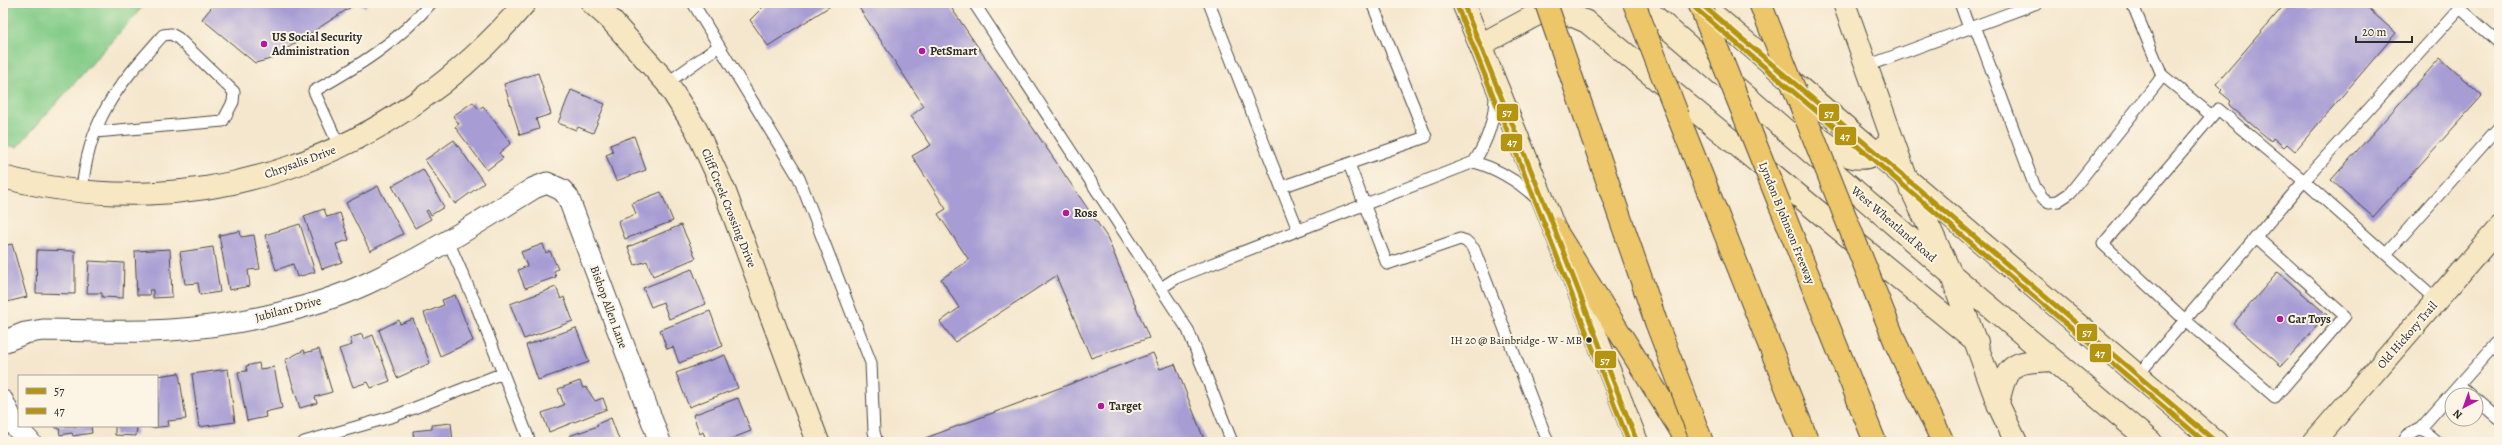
<svg xmlns="http://www.w3.org/2000/svg" width="2502" height="445" font-family="Alegreya,serif">
<style>
.green{fill:#83cc88;stroke:#577c5a}
.building{fill:#a79dd4}
.lines{fill:none;stroke-linecap:round;stroke-linejoin:round}
.lane-casing{stroke:#494743;stroke-width:13}
.street-casing{stroke:#494743;stroke-width:23}
.secondary-casing{stroke:#494743;stroke-width:24}
.highway-casing{stroke:#494743;stroke-width:24}
.lane{stroke:#fff;stroke-width:11}
.street{stroke:#fff;stroke-width:21}
.secondary{stroke:#f7e8c3;stroke-width:22}
.highway{stroke:#ecc669;stroke-width:22}
.highway-bridge-casing{stroke:#494743;stroke-width:24;stroke-linecap:butt}
.highway-bridge{stroke:#ecc669;stroke-width:22}
.bus-1-casing{stroke:#fcf5e5;stroke-width:8}
.bus-2-casing{stroke:#fcf5e5;stroke-width:8}
.bus-1{stroke:#b5940f;stroke-width:5}
.bus-2{stroke:#b5940f;stroke-width:5}
.poi-dot{fill:#b5179e;stroke:#fcf5e5;stroke-width:1.5}
.bus-dot{fill:#2b2b2b;stroke:#fcf5e5;stroke-width:1.5}
.labels{text-anchor:middle;stroke-width:4;stroke-linejoin:round;paint-order:stroke}
.bus-label{font-size:11px;fill:#2b2b2b;stroke:#fcf5e5;text-anchor:end}
.poi-label{font-size:12px;font-weight:bold;fill:#2b2b2b;stroke:#fcf5e5;text-anchor:start}
.street-label{font-size:12px;fill:#2b2b2b;stroke:#fcf5e5}
.line-badge{stroke:#fcf5e5;stroke-width:1.5}
.badge-label{font-size:11px;text-anchor:middle;font-weight:bold;fill:#fff}
</style>
<rect width="100%" height="100%" fill="#fcf5e5"/>
<filter id="ink" filterUnits="userSpaceOnUse"><feTurbulence type="fractalNoise" baseFrequency=".025" numOctaves="2"/><feDisplacementMap in="SourceGraphic" scale="8" xChannelSelector="R" yChannelSelector="G"/><feConvolveMatrix kernelMatrix="1 2 1 2 8 2 1 2 1" color-interpolation-filters="sRGB"/></filter>
<filter id="wash" filterUnits="userSpaceOnUse"><feTurbulence type="fractalNoise" baseFrequency=".012" numOctaves="4" result="noise"/><feDisplacementMap in="SourceGraphic" scale="16" xChannelSelector="R" yChannelSelector="G"/><feGaussianBlur stdDeviation="0.9" result="paint"/><feColorMatrix in="noise" values="0 0 0 0 0 0 0 0 0 0 0 0 0 0 0 0 0 1.4 0 .05"/><feComposite in="paint" operator="in"/></filter>
<g filter="url(#wash)">
<rect width="100%" height="100%" fill="#f5e7cd"/>
<path class="green" d="M3 3H146L17 147 3 145Z"/>
<g id="blocks">
<path class="building" d="M215 3H369L365 7 357 3 271 59 255 63 202 19Z
M767 3H835L768 46 750 20Z
M856 3H948L1107 237 1149 338 1091 358 1056 276 955 342 940 322 959 308 941 279 969 260 938 214 946 209 912 156 931 145 911 116 924 106Z
M2286 3H2362L2396 33 2295 151 2287 144 2284 147 2273 138 2271 141 2229 105 2231 101 2220 92 2222 90 2216 84Z
M2440 58 2482 96 2373 217 2331 180Z
M538 73 551 114 536 119 539 129 520 135 504 84Z
M571 90 605 104 593 133 578 127 576 130 558 123Z
M473 102 479 109 483 106 511 143 499 153 503 158 487 170 455 127 459 124 453 116Z
M634 136 646 170 616 181 606 155 613 152 610 145Z
M454 140 484 183 455 204 425 160Z
M423 169 444 207 431 215 428 210 426 211 431 219 415 228 392 186Z
M378 186 403 234 370 251 346 203Z
M661 192 673 221 625 239 618 221 636 214 632 203Z
M324 209 327 217 340 213 349 240 336 244 342 262 322 269 304 216Z
M300 224 315 272 297 277 293 264 276 270 265 235Z
M681 225 696 258 653 276 647 261 635 265 628 247Z
M240 231 241 237 254 235 260 269 248 270 250 286 229 290 219 235Z
M12 244 27 297 7 302 3 291V246Z
M543 244 546 253 550 251 558 269 554 271 556 277 525 288 518 270 527 266 521 252Z
M213 247 220 292 200 295 198 283 185 284 180 252Z
M170 249 172 297 153 298V290H149L150 295H137L135 251Z
M37 250 75 251V294L36 293Z
M89 261 124 263 123 298 102 297V293H87Z
M692 269 706 304 669 319 663 302 651 307 643 288Z
M2278 272 2327 315 2281 366 2233 324Z
M556 287 561 299 564 297 573 321 524 339 510 304Z
M455 295 473 341 440 356 424 313 444 305 442 300Z
M710 311 723 346 679 363 673 347 667 349 660 330Z
M413 319 430 363 397 378 379 330 399 320 400 324Z
M576 328 589 362 538 380 526 345Z
M362 334 363 339 373 335 390 381 371 388 368 382 353 387 339 349 352 345 350 338Z
M319 349 332 392 315 397 317 403 300 408 285 360 304 350 305 353Z
M1153 353 1160 369 1175 364 1205 442H915Z
M725 355 738 388 689 407 676 373Z
M259 363 260 369 274 367 282 408 265 412 266 417 247 421 238 372 247 371 246 366Z
M228 369 235 422 199 427 192 374Z
M179 373 186 419 168 421 169 426 151 428V426H157V376Z
M580 381 583 388 586 387 595 401 603 398 607 409 549 432 542 413 564 405 558 389Z
M738 398 751 431 722 442H707L703 432 700 434 693 415Z
M611 418 620 442H571L569 436 598 426 597 424Z
M451 423 453 442H414L413 431 432 429V425Z
M55 426H91L92 433 73 436 72 433 60 435 59 428H56Z
M115 426H137L136 436 115 435Z"/>
</g>
</g>
<g filter="url(#ink)">
<use href="#blocks" fill-opacity="0" stroke="#494743" stroke-width="1"/>
<g class="lines">
<g class="lane-casing">
<path id="lane" d="M693 3 719 46
M974 3 1188 330 1232 442
M1209 3 1298 230
M1960 3 1969 28
M1975 26 2035 187 2043 198 2049 202 2058 201 2070 193 2158 82 2162 75 2132 3
M1867 66 2037 3
M2162 75 2212 116
M667 83 719 46 799 178 871 363 874 432 877 442
M340 148 314 91C357 67 398 42 431 3
M1474 162C1487 142 1495 120 1495 95
M1349 164 1387 264 1460 239 1466 241 1474 249 1548 442
M1281 187 1426 137 1372 3
M82 192C88 119 117 87 163 35L171 34 178 38 234 92 233 102 223 121 95 132
M2256 237 2345 316 2275 397 2185 320 2103 244 2218 109 2304 181 2460 8 2499 43
M448 241 477 307 530 442
M2386 254 2499 127
M1161 288 1178 277 1474 162C1499 169 1518 181 1537 199
M2138 375 2304 181 2437 300
M2459 385 2471 395
M2476 399 2499 419
M2421 428 2438 442
M304 442 394 416 503 373
M2403 442 2408 435 2421 428 2499 340"/>
</g>
<g class="street-casing">
<path id="street" d="M3 342 25 333 43 330C85 330 128 333 170 330 233 326 309 310 366 284 425 257 479 222 534 188L547 183 562 190 568 197 660 442
M3 401 15 426 30 442"/>
</g>
<g class="secondary-casing">
<path id="secondary" d="M592 3 610 19 667 83 696 129 725 192 818 442
M1463 3 1546 207 1637 442
M1639 3 1951 274 2151 442
M1700 3 2216 442
M1844 3 1907 180 1951 274 1998 404 2016 442
M1480 45 1536 15 1559 10 1587 22 1977 342
M1802 130H1808C1831 146 1858 173 1884 147
M3 177C200 229 395 157 525 3
M1998 404C2006 363 2012 362 2053 360
M2314 442 2499 228"/>
</g>
<g class="highway-casing">
<path id="highway" d="M1678 116 1808 442
M1780 205 1875 442
M1554 228 1688 442"/>
</g>
<use href="#lane" class="lane"/>
<use href="#street" class="street"/>
<use href="#secondary" class="secondary"/>
<use href="#highway" class="highway"/>
<g class="highway-bridge-casing">
<path id="highway-bridge" d="M1546 3 1656 322 1702 442
M1634 3 1678 116
M1699 3 1780 205
M1760 3 1896 344 1943 442"/>
</g>
<use href="#highway-bridge" class="highway-bridge"/>
<g class="bus-1-casing">
<path id="bus-1" d="M1463 3 1546 207 1637 442
M1700 3 2216 442"/>
</g>
<g class="bus-2-casing">
<path id="bus-2" d="M1457 6 1539 210 1629 442
M1695 8 2205 442"/>
</g>
<use href="#bus-1" class="bus-1"/>
<use href="#bus-2" class="bus-2"/>
</g>
</g>
<g class="poi-dot">
<circle cx="264" cy="44" r="4"/>
<circle cx="922" cy="51" r="4"/>
<circle cx="1066" cy="213" r="4"/>
<circle cx="2280" cy="319" r="4"/>
<circle cx="1101" cy="406" r="4"/>
</g>
<circle class="bus-dot" cx="1589" cy="340" r="3.5"/>
<g class="labels">
<g class="bus-label">
<text x="1582" y="344">IH 20 @ Bainbridge - W - MB</text>
</g>
<g class="poi-label">
<text x="272" y="41">US Social Security<tspan x="272" dy="14">Administration</tspan></text>
<text x="930" y="55">PetSmart</text>
<text x="1074" y="217">Ross</text>
<text x="2288" y="323">Car Toys</text>
<text x="1109" y="410">Target</text>
</g>
<g class="street-label">
<text transform="translate(300 162) rotate(-20)" y="4">Chrysalis Drive</text>
<text transform="translate(729 208) rotate(68)" y="4">Cliff Creek Crossing Drive</text>
<text transform="translate(1787 223) rotate(68)" y="4">Lyndon B Johnson Freeway</text>
<text transform="translate(1894 224) rotate(41)" y="4">West Wheatland Road</text>
<text transform="translate(609 307) rotate(70)" y="4">Bishop Allen Lane</text>
<text transform="translate(288 309) rotate(-15)" y="4">Jubilant Drive</text>
<text transform="translate(2407 335) rotate(-49)" y="4">Old Hickory Trail</text>
</g>
</g>
<g class="line-badge">
<rect x="1496" y="103" width="23" height="19" rx="4" fill="#b5940f"/>
<rect x="1818" y="103" width="22" height="19" rx="4" fill="#b5940f"/>
<rect x="1834" y="126" width="23" height="20" rx="4" fill="#b5940f"/>
<rect x="1500" y="133" width="23" height="19" rx="4" fill="#b5940f"/>
<rect x="2076" y="323" width="22" height="19" rx="4" fill="#b5940f"/>
<rect x="2089" y="343" width="23" height="20" rx="4" fill="#b5940f"/>
<rect x="1594" y="350" width="23" height="19" rx="4" fill="#b5940f"/>
</g>
<g class="badge-label">
<text x="1507" y="116">57</text>
<text x="1829" y="117">57</text>
<text x="1845" y="140">47</text>
<text x="1512" y="146">47</text>
<text x="2087" y="336">57</text>
<text x="2100" y="357">47</text>
<text x="1605" y="364">57</text>
</g>
<rect width="2502" height="445" fill="none" stroke="#fcf5e5" stroke-width="16"/>
<rect x="18" y="375" width="140" height="52" fill="#fcf5e5" stroke="#a8a49b"/>
<rect x="26" y="388" width="20" height="6" fill="#b5940f" stroke="#a8a49b"/>
<text x="54" y="395" font-size="12" fill="#2b2b2b">57</text>
<rect x="26" y="408" width="20" height="6" fill="#b5940f" stroke="#a8a49b"/>
<text x="54" y="415" font-size="12" fill="#2b2b2b">47</text>
<g transform="translate(2464 407) rotate(221)"><circle r="19" fill="#fcf5e5" stroke="#a8a49b"/>
<path d="M0-3L7 15L0 10L-7 15Z" fill="#b5179e"/>
<text y="-6" font-size="11" font-weight="bold" text-anchor="middle" fill="#2b2b2b">N</text>
</g>
<path d="M2356 36v6h56v-6" fill="none" stroke="#2b2b2b" stroke-width="2"/>
<text x="2362" y="36" font-size="12" fill="#2b2b2b" stroke="#fcf5e5" stroke-width="3" paint-order="stroke">20 m</text>
</svg>
